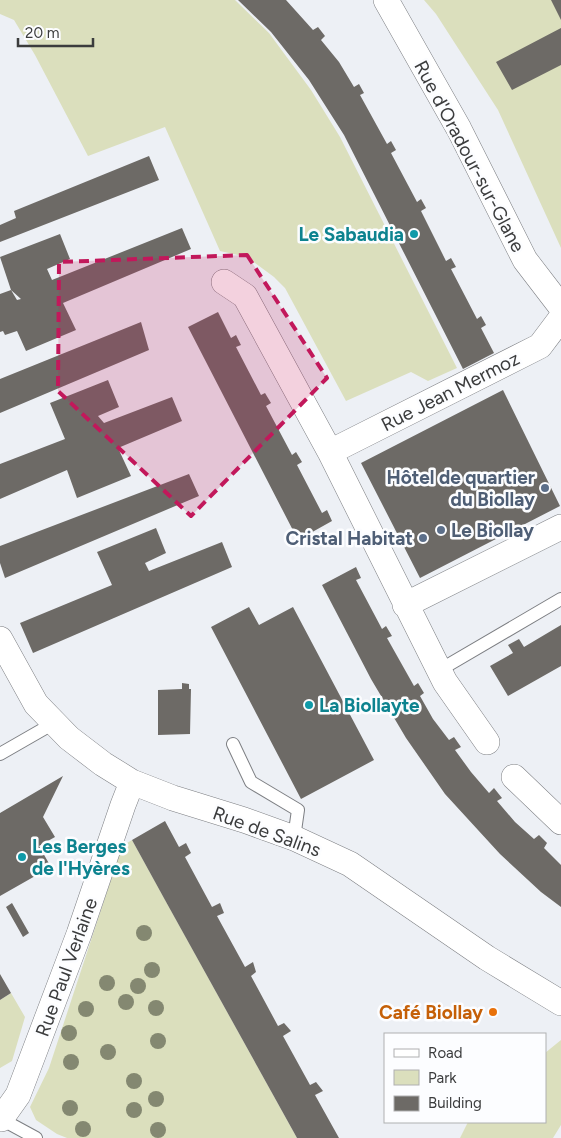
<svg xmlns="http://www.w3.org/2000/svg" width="561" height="1138" font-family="Figtree,sans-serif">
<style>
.green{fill:#dbdfbd}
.building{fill:#6d6a66}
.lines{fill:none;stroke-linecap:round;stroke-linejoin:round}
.lane-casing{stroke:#7d7f83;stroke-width:14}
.street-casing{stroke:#7d7f83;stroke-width:26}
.lane{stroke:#fff;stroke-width:12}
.street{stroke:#fff;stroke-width:25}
.tree{fill:#848871}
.marked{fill:#c2185b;fill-opacity:0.2;stroke:#c2185b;stroke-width:4;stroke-dasharray:10 6;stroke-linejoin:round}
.culture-dot{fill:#0f9aa8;stroke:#fcfdff;stroke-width:2}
.service-dot{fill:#5c6f8a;stroke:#fcfdff;stroke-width:2}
.food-dot{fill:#e8710a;stroke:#fcfdff;stroke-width:2}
.labels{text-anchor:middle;stroke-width:5;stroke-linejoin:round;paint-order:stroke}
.street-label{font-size:19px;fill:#3b3c3d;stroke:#fcfdff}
.culture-label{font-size:19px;font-weight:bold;fill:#0d838f;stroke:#fcfdff;text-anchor:start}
.service-label{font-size:19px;font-weight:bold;fill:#4e5e75;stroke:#fcfdff;text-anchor:end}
.food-label{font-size:19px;font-weight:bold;fill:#c56008;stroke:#fcfdff;text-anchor:end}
</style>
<rect width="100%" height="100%" fill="#edf0f5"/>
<path class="green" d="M0 0H235L269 33 311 90 340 137 457 368 428 381 411 372 346 401 285 288 274 277 247 257 220 251 165 127 88 156 35 55 14 20 0 14Z
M424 0H561V248L498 110 436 14Z
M132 840 297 1138H67L57 1134 36 1120 30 1107 49 1068 122 846Z
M11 993 25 1017 12 1061 0 1068V1000Z
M561 1040V1125L553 1138H460L468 1122H545V1053Z"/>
<path class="building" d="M238 0H286L313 30 318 27 325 36 321 40 339 62 354 87 359 84 364 93 360 95 387 144 391 141 396 150 391 153 417 202 421 199 426 208 421 211 446 261 451 258 456 267 451 269 477 319 481 316 486 325 481 328 494 353 463 369 344 135 309 80 271 32Z
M551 0H561V20Z
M561 28V65L512 90 496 62Z
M149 156 159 180 0 242V225L16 218 14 211Z
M182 228 191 249 63 303 76 330 26 351 17 331 5 335 3 331 0 332V294L11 290 17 300 21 299 11 290 0 257 60 234 70 259 47 269 52 280Z
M218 312 231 338 236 335 241 345 236 347 261 395 265 393 271 403 266 406 292 455 296 452 302 462 297 465 322 513 327 510 332 521 298 540 188 327Z
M141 322 149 350 0 413V379Z
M108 380 119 407 98 416 104 423 172 397 182 421 118 448 131 476 77 498 67 470 0 499V464L65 439 50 403Z
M503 390 560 506 420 578 361 463Z
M189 474 199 496 5 578 0 563V546Z
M156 528 166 553 145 563 149 571 222 542 232 567 33 653 20 623 112 585 97 552Z
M356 567 361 578 356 580 382 629 386 626 392 636 387 638 414 686 418 683 424 693 420 696 433 719 449 740 454 737 461 747 455 750 471 772 489 793 494 788 502 798 497 801 515 822 534 839 539 835 547 843 544 848 561 865V907L541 892 500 854 445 794 406 738 371 679 322 585Z
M249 607 259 625 293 607 374 760 301 799 211 627Z
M561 625V666L508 696 490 666 513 653 508 645 519 639 524 647Z
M182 683 189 684V689H191L190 734 158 735V690L182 689Z
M63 776 43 817 55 837 39 846 51 867 0 896V813Z
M165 821 179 847 186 843 191 853 185 857 212 907 220 903 224 913 217 916 245 967 253 962 256 972 251 976 278 1026 284 1023 291 1031 283 1036 310 1085 316 1082 323 1091 315 1095 339 1138H297L165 900 132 840Z
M12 903 29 933 23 937 6 907Z
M0 974 11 993 0 1000Z"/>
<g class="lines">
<g class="lane-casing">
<path id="lane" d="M438 671 561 599
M233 744 251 782 298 810 294 838
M0 754 54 723
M0 1120 1 1119 36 1138"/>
</g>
<g class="street-casing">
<path id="street" d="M386 0 459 129 525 260 561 307
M224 282 245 296 330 452 445 682 487 742
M330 452 540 346 561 318
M405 605 561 527
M0 639 36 704 69 738 103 764 132 782 173 798 244 820 294 838 350 864 487 958 561 1003
M514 777 561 822
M1 1119 18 1095 79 934 123 805 132 782"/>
</g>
<use href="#lane" class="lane"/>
<use href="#street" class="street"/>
</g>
<g class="tree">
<circle cx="144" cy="933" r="8"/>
<circle cx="152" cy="970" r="8"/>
<circle cx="107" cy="983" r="8"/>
<circle cx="138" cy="986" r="8"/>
<circle cx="126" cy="1002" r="8"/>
<circle cx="156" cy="1008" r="8"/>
<circle cx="86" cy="1009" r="8"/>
<circle cx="69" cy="1033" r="8"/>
<circle cx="158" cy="1041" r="8"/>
<circle cx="108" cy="1052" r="8"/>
<circle cx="71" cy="1062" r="8"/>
<circle cx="134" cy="1081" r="8"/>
<circle cx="156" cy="1099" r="8"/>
<circle cx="70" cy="1108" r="8"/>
<circle cx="134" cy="1110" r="8"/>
<circle cx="83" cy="1129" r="8"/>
<circle cx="158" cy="1130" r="8"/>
</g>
<path class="marked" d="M247 255 327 378 191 516 58 391 59 262Z"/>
<g class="culture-dot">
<circle cx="414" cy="234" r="5"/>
<circle cx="309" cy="705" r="5"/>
<circle cx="22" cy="857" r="5"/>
</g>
<g class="service-dot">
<circle cx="545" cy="488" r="5"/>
<circle cx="441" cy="530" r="5"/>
<circle cx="423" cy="538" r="5"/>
</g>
<circle class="food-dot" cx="493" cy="1012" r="5"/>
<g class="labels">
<g class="street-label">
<text transform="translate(470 156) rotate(62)" y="7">Rue d'Oradour-sur-Glane</text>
<text transform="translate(450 391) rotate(-27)" y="7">Rue Jean Mermoz</text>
<text transform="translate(267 831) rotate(20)" y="7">Rue de Salins</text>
<text transform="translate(66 967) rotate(-70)" y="7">Rue Paul Verlaine</text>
</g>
<g class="culture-label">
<text x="404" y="241" text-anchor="end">Le Sabaudia</text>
<text x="319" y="712">La Biollayte</text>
<text x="32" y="853">Les Berges<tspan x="32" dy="22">de l'Hyères</tspan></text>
</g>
<g class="service-label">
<text x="535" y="484">Hôtel de quartier<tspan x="535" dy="22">du Biollay</tspan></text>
<text x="451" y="537" text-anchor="start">Le Biollay</text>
<text x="413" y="545">Cristal Habitat</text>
</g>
<g class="food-label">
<text x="483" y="1019">Café Biollay</text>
</g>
</g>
<rect x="384" y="1033" width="162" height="90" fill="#fcfdff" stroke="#afb0b1"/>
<rect x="394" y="1049" width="25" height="8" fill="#ffffff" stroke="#afb0b1"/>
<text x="428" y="1058" font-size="15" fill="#3b3c3d">Road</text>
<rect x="394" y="1070" width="25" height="15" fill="#dbdfbd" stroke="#afb0b1"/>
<text x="428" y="1083" font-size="15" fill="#3b3c3d">Park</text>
<rect x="394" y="1096" width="25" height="15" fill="#6d6a66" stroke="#afb0b1"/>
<text x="428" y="1108" font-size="15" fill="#3b3c3d">Building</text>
<path d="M18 38v8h75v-8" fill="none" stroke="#3b3c3d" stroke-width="2.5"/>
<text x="25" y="38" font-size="15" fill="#3b3c3d" stroke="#fcfdff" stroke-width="4" paint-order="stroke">20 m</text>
</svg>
